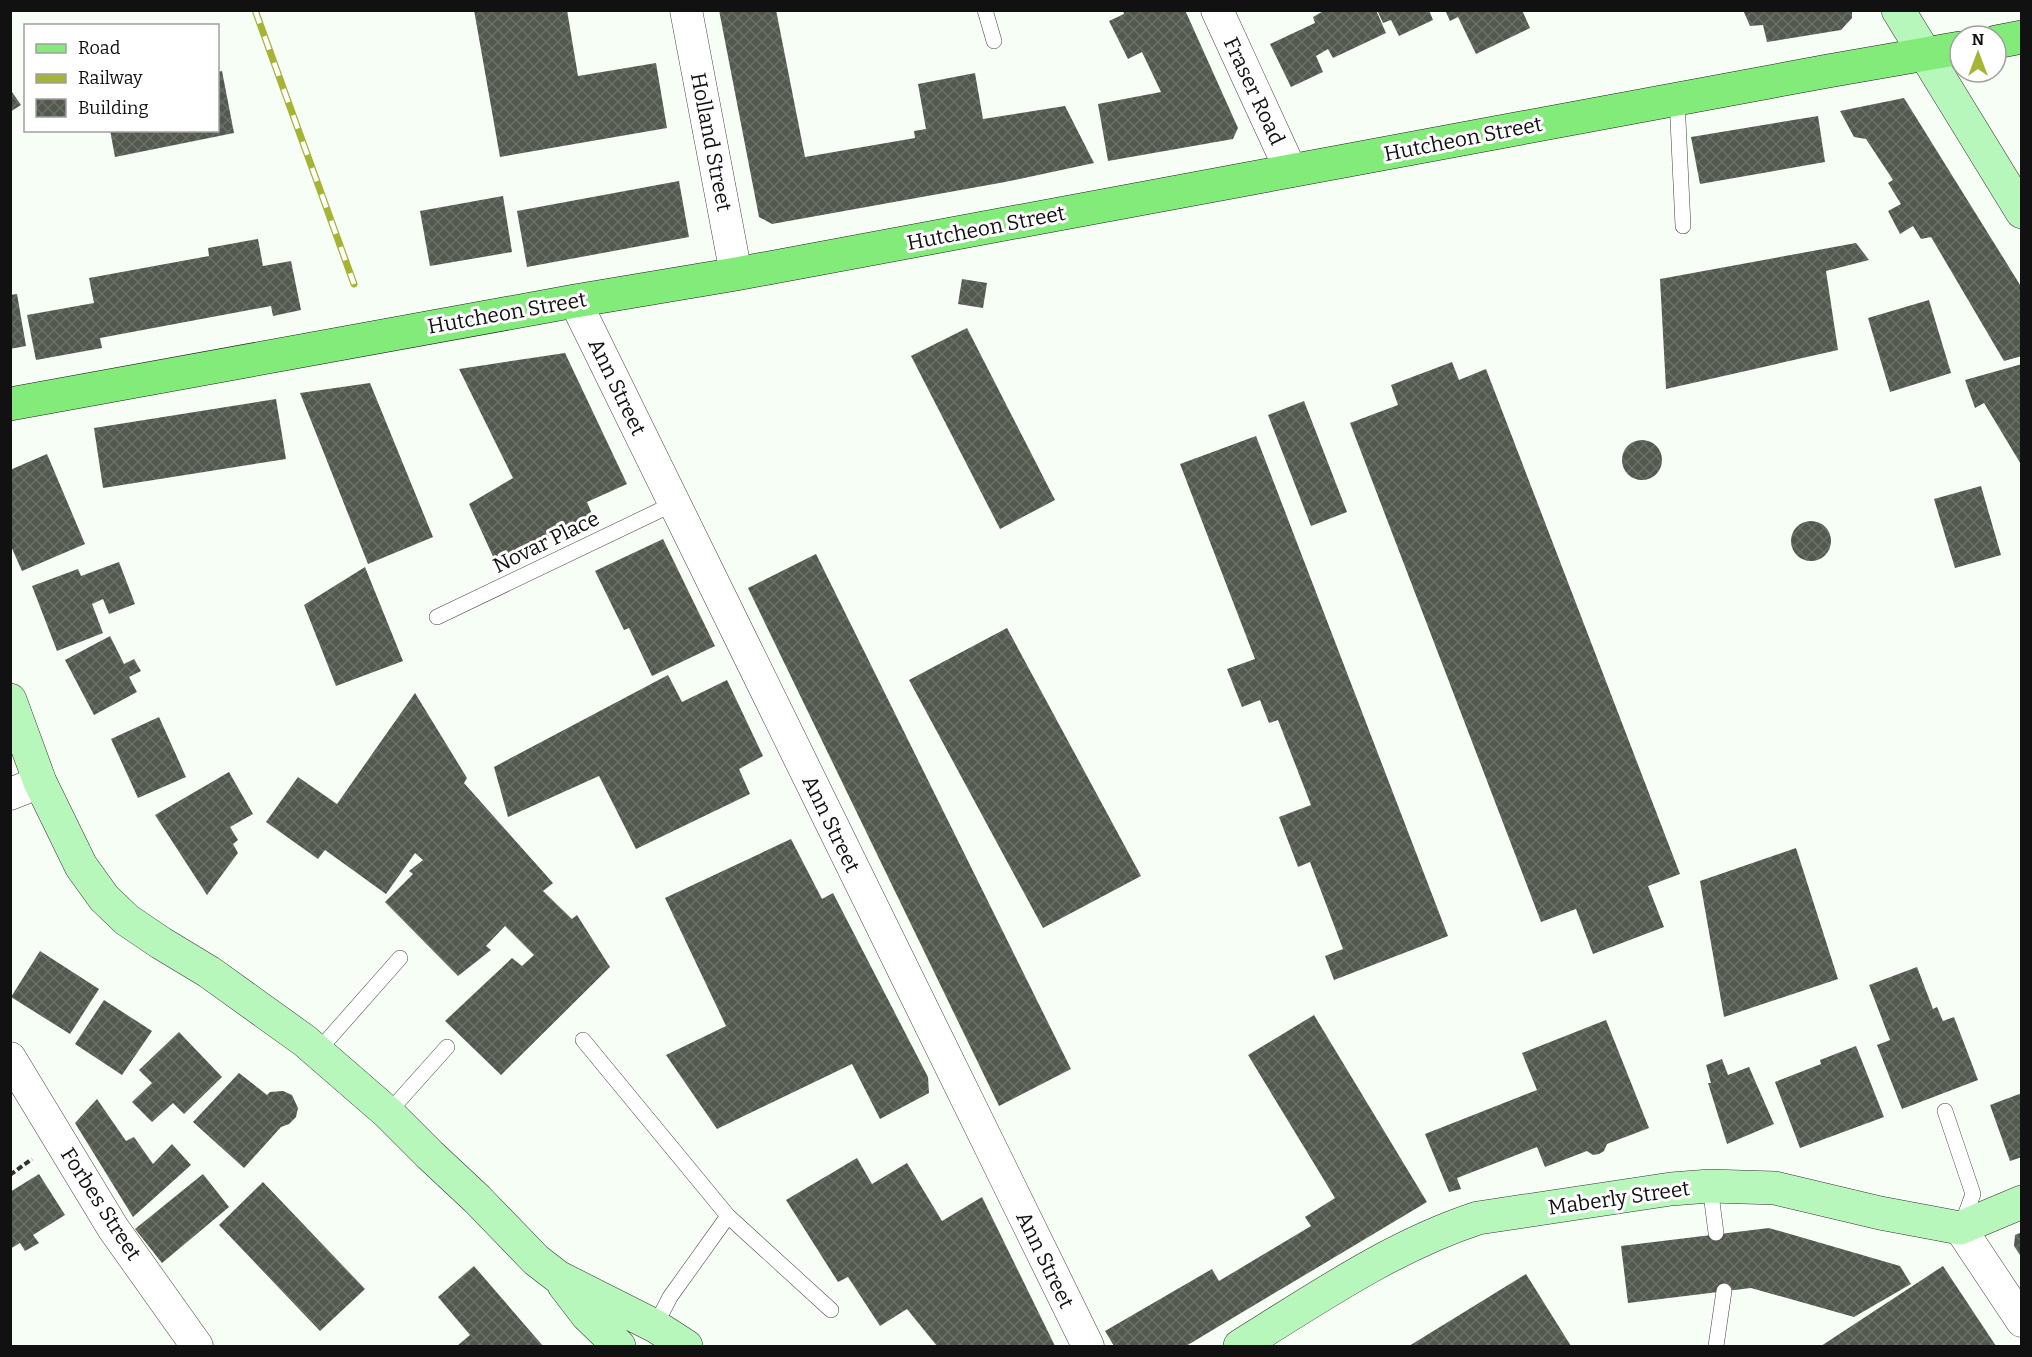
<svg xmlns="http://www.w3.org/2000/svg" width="2032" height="1357" font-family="Bitter,serif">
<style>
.building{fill:url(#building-cross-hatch)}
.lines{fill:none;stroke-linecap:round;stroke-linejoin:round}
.lane-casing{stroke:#444;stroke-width:16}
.street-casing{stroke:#444;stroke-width:33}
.secondary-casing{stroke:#333;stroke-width:34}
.primary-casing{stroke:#222;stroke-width:34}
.path{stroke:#333;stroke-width:4;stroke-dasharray:6 3;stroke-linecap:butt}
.lane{stroke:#fff;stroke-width:15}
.street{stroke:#fff;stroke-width:32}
.secondary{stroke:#b8f7bb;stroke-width:33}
.primary{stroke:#82eb79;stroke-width:33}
.rail-casing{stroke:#a6b435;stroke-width:7}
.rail{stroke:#fff;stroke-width:4.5;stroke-dasharray:14;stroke-linecap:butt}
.labels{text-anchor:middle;stroke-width:6;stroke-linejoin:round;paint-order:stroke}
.street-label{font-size:21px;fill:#111;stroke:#fff}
</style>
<defs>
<pattern id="building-cross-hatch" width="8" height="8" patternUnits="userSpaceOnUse" patternTransform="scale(1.5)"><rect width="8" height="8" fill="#53594e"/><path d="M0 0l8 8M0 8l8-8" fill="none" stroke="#6c7168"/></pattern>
</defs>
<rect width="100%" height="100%" fill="#f6fef6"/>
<path class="building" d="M474 10H567L578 76 656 63 667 128 500 157Z
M719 10H776L805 157 915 138 914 131 926 129 918 84 975 73 983 119 1065 106 1094 163 1005 182 772 224 759 217Z
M1123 10H1185L1238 128 1233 139 1108 161 1098 104 1161 92 1142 52 1128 59 1109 21 1124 14Z
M1325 10H1376L1386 33 1333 58 1328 49 1316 56 1323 72 1291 87 1270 44 1315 23 1313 17Z
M1377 10H1429L1433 20 1399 36 1391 20 1383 23Z
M1445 10H1522L1530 28 1476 54 1458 17 1450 21Z
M1743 10H1852V18L1841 30 1767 42 1763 25 1750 26Z
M222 71 234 133 115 157 110 130H218V72Z
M10 89 21 105 10 112Z
M1904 98 2022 288V356L2004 361 1931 237 1921 239 1913 226 1900 234 1888 211 1901 204 1888 183 1893 180 1866 139 1854 137 1840 111Z
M1818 116 1825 162 1700 184 1691 137Z
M679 181 689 237 527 267 517 211Z
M503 196 512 252 430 266 420 211Z
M258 239 263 266 291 261 301 310 273 316 271 306 100 338 102 348 36 360 27 315 94 303 89 278 209 256 208 248Z
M1856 243 1869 260 1826 271 1838 350 1666 389 1660 279Z
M962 279 987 283 983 308 958 304Z
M17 294 26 346 10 349V295Z
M1929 300 1951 373 1890 392 1868 318Z
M967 328 1055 500 1000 529 911 356Z
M565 353 627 484 587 502 592 514 496 563 469 504 513 478 459 369Z
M1452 362 1459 380 1486 369 1680 874 1648 886 1664 927 1593 954 1576 909 1541 922 1350 423 1398 405 1391 385Z
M2022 364V466L1984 403 1975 408 1965 380Z
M370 383 433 537 368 564 300 393Z
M276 399 286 459 103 488 94 428Z
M1304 401 1347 512 1311 526 1268 415Z
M1256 436 1448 936 1334 980 1325 956 1343 949 1310 862 1298 867 1279 817 1311 805 1278 720 1269 723 1260 700 1242 707 1227 669 1255 659 1180 464Z
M1622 460a20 20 0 1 1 40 0a20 20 0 1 1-40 0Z
M47 454 85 544 22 571 10 544V470Z
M1981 486 2001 555 1955 568 1934 499Z
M1791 541a20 20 0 1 1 40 0a20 20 0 1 1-40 0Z
M663 539 715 646 652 676 629 628 624 630 595 571Z
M816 554 1071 1069 999 1106 748 588Z
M119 562 135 604 109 614 103 599 92 604 103 633 57 651 32 586 78 569 81 576Z
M365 567 403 661 336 686 304 605Z
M1007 628 1141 876 1043 928 909 680Z
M110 636 124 664 134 659 141 671 129 677 137 692 94 715 65 660Z
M668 675 682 702 727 680 763 756 739 769 750 794 636 849 599 776 508 817 494 767Z
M415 693 467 778 464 783 553 883 543 891 572 919 577 915 610 967 501 1075 445 1021 512 958 522 966 534 955 505 926 486 946 491 950 458 976 385 902 413 874 409 871 423 860 415 853 386 894 325 850 318 859 266 822 298 777 337 804Z
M159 717 186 777 138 798 111 739Z
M229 772 253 814 230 827 238 840 233 844 238 853 207 895 155 815Z
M791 839 822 899 833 893 928 1077 929 1093 880 1119 852 1064 717 1129 666 1055 726 1026 665 898Z
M1796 848 1838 979 1724 1017 1700 881Z
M40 951 99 989 70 1034 11 997Z
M1917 967 1933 1009 1937 1007 1943 1021 1954 1017 1978 1080 1902 1109 1877 1045 1890 1040 1869 985Z
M104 1000 152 1031 122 1075 75 1044Z
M1314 1015 1427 1202 1186 1346H1114L1105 1331 1212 1269 1219 1281 1311 1226 1305 1217 1335 1198 1248 1055Z
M1606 1020 1649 1128 1607 1144 1604 1151 1599 1154 1593 1155 1587 1151 1545 1167 1537 1147 1457 1178 1461 1189 1449 1192 1425 1134 1537 1090 1522 1053Z
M179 1032 222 1077 184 1114 173 1103 152 1122 132 1102 152 1083 139 1070Z
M1856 1046 1884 1117 1800 1148 1775 1082 1821 1064 1820 1060Z
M1722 1059 1728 1075 1749 1067 1774 1124 1727 1144 1708 1083H1711L1706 1065Z
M239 1073 267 1095 270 1092 283 1091 292 1095 298 1108 296 1117 289 1124 281 1127 244 1168 193 1122Z
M2022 1093V1157L2010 1161 1990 1105Z
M97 1099 126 1141 134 1137 153 1164 172 1144 191 1165 133 1217 75 1123Z
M857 1158 872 1184 907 1163 942 1221 982 1197 1055 1346H937L907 1309 880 1326 848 1277 838 1282 786 1200Z
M39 1174 65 1215 33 1235 39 1243 25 1251 20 1243 10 1249V1192Z
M203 1174 229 1207 162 1263 135 1229Z
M263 1182 365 1289 320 1331 219 1225Z
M1769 1228 1900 1266 1911 1284 1854 1317 1751 1288 1628 1303 1621 1246Z
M2022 1232V1258L2014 1246 2015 1235Z
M474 1266 543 1346H457L470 1335 438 1297Z
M1943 1266 1996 1346H1821Z
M1526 1274 1571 1346H1409Z"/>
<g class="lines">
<g class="lane-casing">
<path id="lane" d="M985 10 994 41
M1677 99 1683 226
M437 617 673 504
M583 1040 728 1216 831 1310
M317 1052 400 958
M1945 1111 1973 1194 1962 1224
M388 1113 447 1047
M1710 1186 1716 1233
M655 1326 670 1297 728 1216
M1716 1346 1724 1291"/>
</g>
<g class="street-casing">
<path id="street" d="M686 10 736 274
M1217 10 1291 171
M575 301 1088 1346
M10 794 40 782
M10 1058 113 1228 197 1346
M1960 1228 2022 1321"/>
</g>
<g class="secondary-casing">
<path id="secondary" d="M1898 10 2022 212
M10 700 40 782 81 866 104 898 127 920 161 943 209 972 305 1041 388 1113 430 1155 477 1199 536 1260 558 1277 655 1326 686 1346
M564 1285 587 1315 619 1346
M1240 1346C1316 1299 1392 1246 1478 1218L1671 1189 1710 1186 1775 1188 1880 1213 1960 1228 2022 1202"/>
</g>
<g class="primary-casing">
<path id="primary" d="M1996 42 2022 37
M10 404 575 301 736 274 1828 71 1960 48"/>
</g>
<path class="path" d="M10 1175 32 1159"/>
<use href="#lane" class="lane"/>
<use href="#street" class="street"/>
<use href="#secondary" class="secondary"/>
<use href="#primary" class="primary"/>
<g class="rail-casing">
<path id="rail" d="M255 10 354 284"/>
</g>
<use href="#rail" class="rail"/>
</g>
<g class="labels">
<g class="street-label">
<text transform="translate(1254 91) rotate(65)" y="7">Fraser Road</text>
<text transform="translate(1463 139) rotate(-11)" y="7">Hutcheon Street</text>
<text transform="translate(711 142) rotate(79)" y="7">Holland Street</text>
<text transform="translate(986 228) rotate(-11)" y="7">Hutcheon Street</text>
<text transform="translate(507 313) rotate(-10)" y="7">Hutcheon Street</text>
<text transform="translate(617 387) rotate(64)" y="7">Ann Street</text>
<text transform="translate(546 542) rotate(-26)" y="7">Novar Place</text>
<text transform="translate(831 824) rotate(64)" y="7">Ann Street</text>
<text transform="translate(1619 1198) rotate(-8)" y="7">Maberly Street</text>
<text transform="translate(101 1204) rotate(57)" y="7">Forbes Street</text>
<text transform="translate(1045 1260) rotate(64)" y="7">Ann Street</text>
</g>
</g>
<rect width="2032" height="1357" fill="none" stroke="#111111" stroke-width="24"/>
<rect x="24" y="24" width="195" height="108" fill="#ffffff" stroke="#a0a0a0" stroke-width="1.5"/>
<rect x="36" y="44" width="30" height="9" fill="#82eb79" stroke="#a0a0a0" stroke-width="1.5"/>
<text x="78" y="54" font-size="18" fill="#111111">Road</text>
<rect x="36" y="74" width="30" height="9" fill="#a6b435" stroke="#a0a0a0" stroke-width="1.5"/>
<text x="78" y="84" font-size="18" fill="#111111">Railway</text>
<rect x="36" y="99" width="30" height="18" fill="url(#building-cross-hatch)" stroke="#a0a0a0" stroke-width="1.5"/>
<text x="78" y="114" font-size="18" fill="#111111">Building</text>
<g transform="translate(1978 54)"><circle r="28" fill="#ffffff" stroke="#a0a0a0" stroke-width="1.5"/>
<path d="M0-4.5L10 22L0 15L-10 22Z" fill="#a6b435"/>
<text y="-9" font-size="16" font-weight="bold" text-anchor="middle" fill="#111111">N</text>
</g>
</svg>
